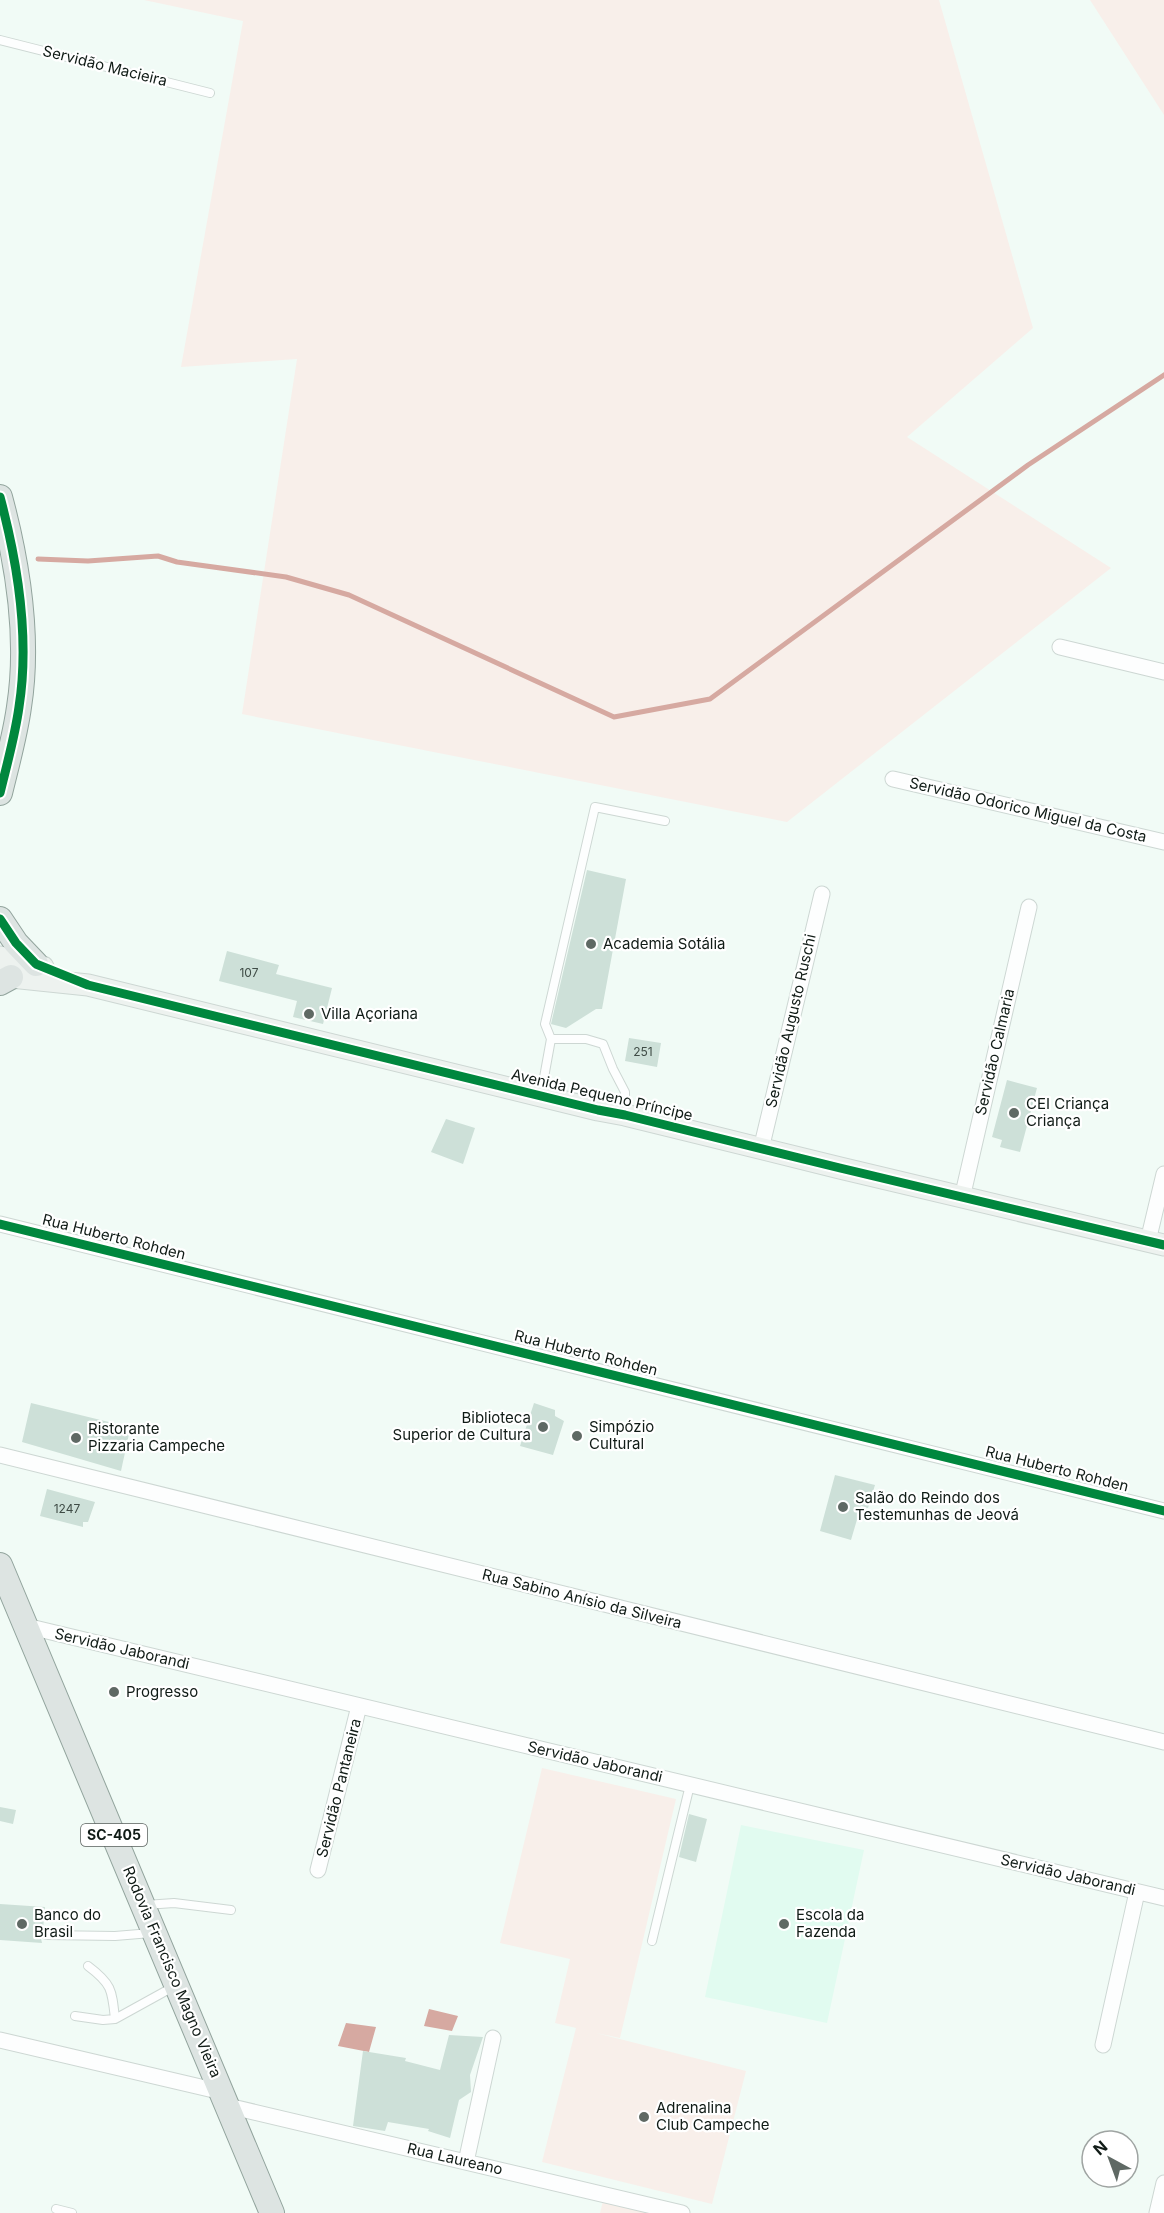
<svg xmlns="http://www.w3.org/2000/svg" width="1164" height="2213" font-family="Inter,sans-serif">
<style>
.built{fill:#e1fbf0}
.green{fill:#f8efea}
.water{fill:#d6a9a1}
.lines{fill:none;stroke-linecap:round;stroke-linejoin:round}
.stream{stroke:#d6a9a1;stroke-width:5}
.building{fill:#cde0d8}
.service-casing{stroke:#cdd7d3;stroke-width:10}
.minor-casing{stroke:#cdd7d3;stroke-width:17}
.secondary-casing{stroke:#cdd7d3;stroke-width:23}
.primary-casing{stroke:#92a49d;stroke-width:26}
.service{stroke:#fdfefe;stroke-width:8}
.minor{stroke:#fdfefe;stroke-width:15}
.secondary{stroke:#edf2ef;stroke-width:21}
.primary{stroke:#dde4e2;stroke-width:24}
.cycleway-casing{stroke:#fff;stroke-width:13}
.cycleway{stroke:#00873e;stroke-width:9}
.poi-dot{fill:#5f6964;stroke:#fff;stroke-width:2}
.labels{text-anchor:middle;stroke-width:4.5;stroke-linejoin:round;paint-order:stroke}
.number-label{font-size:12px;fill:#3f4c46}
.shield{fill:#fff;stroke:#585f5c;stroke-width:1.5}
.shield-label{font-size:14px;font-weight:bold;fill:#101b16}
.street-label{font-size:15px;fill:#101b16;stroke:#fff}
.poi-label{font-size:15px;fill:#101b16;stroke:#fff;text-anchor:start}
</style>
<rect width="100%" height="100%" fill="#f1fbf6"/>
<path class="built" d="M741 1825 864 1850 827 2023 705 1997Z"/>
<path class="green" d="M144 0H939L1033 328 907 437 1111 568 787 822 242 714 297 359 181 367 243 21Z
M1090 0H1164V115Z
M542 1768 676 1799 620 2038 596 2033 746 2071 712 2204 542 2162 576 2028 555 2023 570 1959 500 1943Z
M603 2201 655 2213H600Z"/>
<path class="water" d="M429 2009 458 2016 452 2031 424 2026Z
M346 2023 376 2027 369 2052 338 2046Z"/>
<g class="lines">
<path class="stream" d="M38 559 88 561 158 556 177 562 286 577 349 595 614 717 710 699 1028 465 1164 375"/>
</g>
<path class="building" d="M587 870 626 879 602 1009H596L566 1028 551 1024Z
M227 951 279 965 276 974 332 988 323 1024 293 1017 297 1001 219 981Z
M629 1038 661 1043 657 1067 625 1061Z
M1007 1080 1037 1088 1020 1152 1000 1147 1002 1140 992 1137Z
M446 1119 475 1128 463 1164 431 1152Z
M31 1403 117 1424 116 1430 129 1434 121 1471 22 1442Z
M534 1403 555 1410V1416L564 1421 553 1455 520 1446Z
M835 1475 875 1485 868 1508 861 1506 851 1540 820 1531Z
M47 1489 95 1502 88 1522H83V1527L40 1516Z
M0 1807 16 1810 13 1824 0 1821Z
M689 1814 707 1819 696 1862 679 1857Z
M0 1904 45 1907 43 1930 40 1934 42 1943 0 1940Z
M449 2035 483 2037 470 2075 471 2092 459 2100 450 2138 428 2131 429 2129 388 2122 385 2131 353 2126 363 2051 406 2058 405 2061 440 2070Z"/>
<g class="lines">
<g class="service-casing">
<path id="service" d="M0 40 210 93
M551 1039 545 1024 595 807 665 821
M541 1094 551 1039H586L603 1044 613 1069 625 1092V1113
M145 1905 174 1903 231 1910
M46 1935 115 1936 151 1933
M652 1941 690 1785
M88 1966C112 1984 112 1990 115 2019
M75 2016 103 2020 115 2019 173 1987
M56 2209 72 2213"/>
</g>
<g class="minor-casing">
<path id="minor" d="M1060 647 1164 672
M893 779 1164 842
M761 1149 822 894
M962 1198 1029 907
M0 1224 1164 1511
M1148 1241 1164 1174
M0 1455 1164 1742
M26 1626 1164 1898
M318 1870 359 1706
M0 2040 222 2092
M1103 2045 1137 1892
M228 2106 682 2213
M466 2162 493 2038
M1157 2213 1164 2183"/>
</g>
<g class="secondary-casing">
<path id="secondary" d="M0 957 43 967
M0 974 11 977 88 985 598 1110 625 1115 840 1168 1164 1245"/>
</g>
<g class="primary-casing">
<path id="primary" d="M0 497C18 564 30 637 19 707 15 736 7 764 0 793
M0 919 16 943 36 964
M0 983 11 977
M0 1565 272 2213"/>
</g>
<use href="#service" class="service"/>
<use href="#minor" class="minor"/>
<use href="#secondary" class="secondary"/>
<use href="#primary" class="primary"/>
<g class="cycleway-casing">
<path id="cycleway" d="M0 497C18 564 30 637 19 707 15 736 7 764 0 793
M0 919 16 943 36 964 88 985 598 1110 625 1115 840 1168 1164 1245
M0 1224 1164 1511"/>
</g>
<use href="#cycleway" class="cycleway"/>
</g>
<g class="poi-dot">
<circle cx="591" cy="944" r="6"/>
<circle cx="309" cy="1014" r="6"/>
<circle cx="1014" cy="1113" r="6"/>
<circle cx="543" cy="1427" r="6"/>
<circle cx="577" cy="1436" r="6"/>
<circle cx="76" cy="1438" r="6"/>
<circle cx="843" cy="1507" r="6"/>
<circle cx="114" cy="1692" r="6"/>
<circle cx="22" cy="1924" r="6"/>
<circle cx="784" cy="1924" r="6"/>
<circle cx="644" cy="2117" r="6"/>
</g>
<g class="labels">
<g class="number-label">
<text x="249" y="977">107</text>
<text x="643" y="1056">251</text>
<text x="67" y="1513">1247</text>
</g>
<rect class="shield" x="81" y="1824" width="66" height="22" rx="4.5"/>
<g class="shield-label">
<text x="114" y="1840">SC-405</text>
</g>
<g class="street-label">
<text transform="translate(105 66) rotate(14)" y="5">Servidão Macieira</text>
<text transform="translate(1028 810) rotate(13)" y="5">Servidão Odorico Miguel da Costa</text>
<text transform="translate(791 1021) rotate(-77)" y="5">Servidão Augusto Ruschi</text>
<text transform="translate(995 1052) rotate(-77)" y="5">Servidão Calmaria</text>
<text transform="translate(602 1095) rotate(13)" y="5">Avenida Pequeno Príncipe</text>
<text transform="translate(114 1237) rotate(14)" y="5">Rua Huberto Rohden</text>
<text transform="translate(586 1353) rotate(14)" y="5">Rua Huberto Rohden</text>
<text transform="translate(1057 1469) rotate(14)" y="5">Rua Huberto Rohden</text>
<text transform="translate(582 1599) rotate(14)" y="5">Rua Sabino Anísio da Silveira</text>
<text transform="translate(122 1649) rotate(13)" y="5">Servidão Jaborandi</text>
<text transform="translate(595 1762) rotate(13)" y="5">Servidão Jaborandi</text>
<text transform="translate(339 1788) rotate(-76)" y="5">Servidão Pantaneira</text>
<text transform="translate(1068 1875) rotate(13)" y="5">Servidão Jaborandi</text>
<text transform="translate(172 1972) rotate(67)" y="5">Rodovia Francisco Magno Vieira</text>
<text transform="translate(455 2159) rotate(13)" y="5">Rua Laureano</text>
</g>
<g class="poi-label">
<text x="603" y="949">Academia Sotália</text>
<text x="321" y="1019">Villa Açoriana</text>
<text x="1026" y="1109">CEI Criança<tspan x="1026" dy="17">Criança</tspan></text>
<text x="531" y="1423" text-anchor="end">Biblioteca<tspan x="531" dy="17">Superior de Cultura</tspan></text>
<text x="589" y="1432">Simpózio<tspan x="589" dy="17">Cultural</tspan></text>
<text x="88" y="1434">Ristorante<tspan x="88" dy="17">Pizzaria Campeche</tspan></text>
<text x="855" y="1503">Salão do Reindo dos<tspan x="855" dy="17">Testemunhas de Jeová</tspan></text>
<text x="126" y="1697">Progresso</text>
<text x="34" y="1920">Banco do<tspan x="34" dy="17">Brasil</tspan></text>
<text x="796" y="1920">Escola da<tspan x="796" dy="17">Fazenda</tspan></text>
<text x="656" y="2113">Adrenalina<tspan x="656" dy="17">Club Campeche</tspan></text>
</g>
</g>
<g transform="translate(1110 2159) rotate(319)"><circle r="28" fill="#ffffff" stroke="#9fa4a2" stroke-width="1.5"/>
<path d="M0-4.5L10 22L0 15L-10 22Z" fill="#5f6964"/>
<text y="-9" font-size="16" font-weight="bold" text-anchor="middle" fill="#101b16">N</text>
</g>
</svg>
